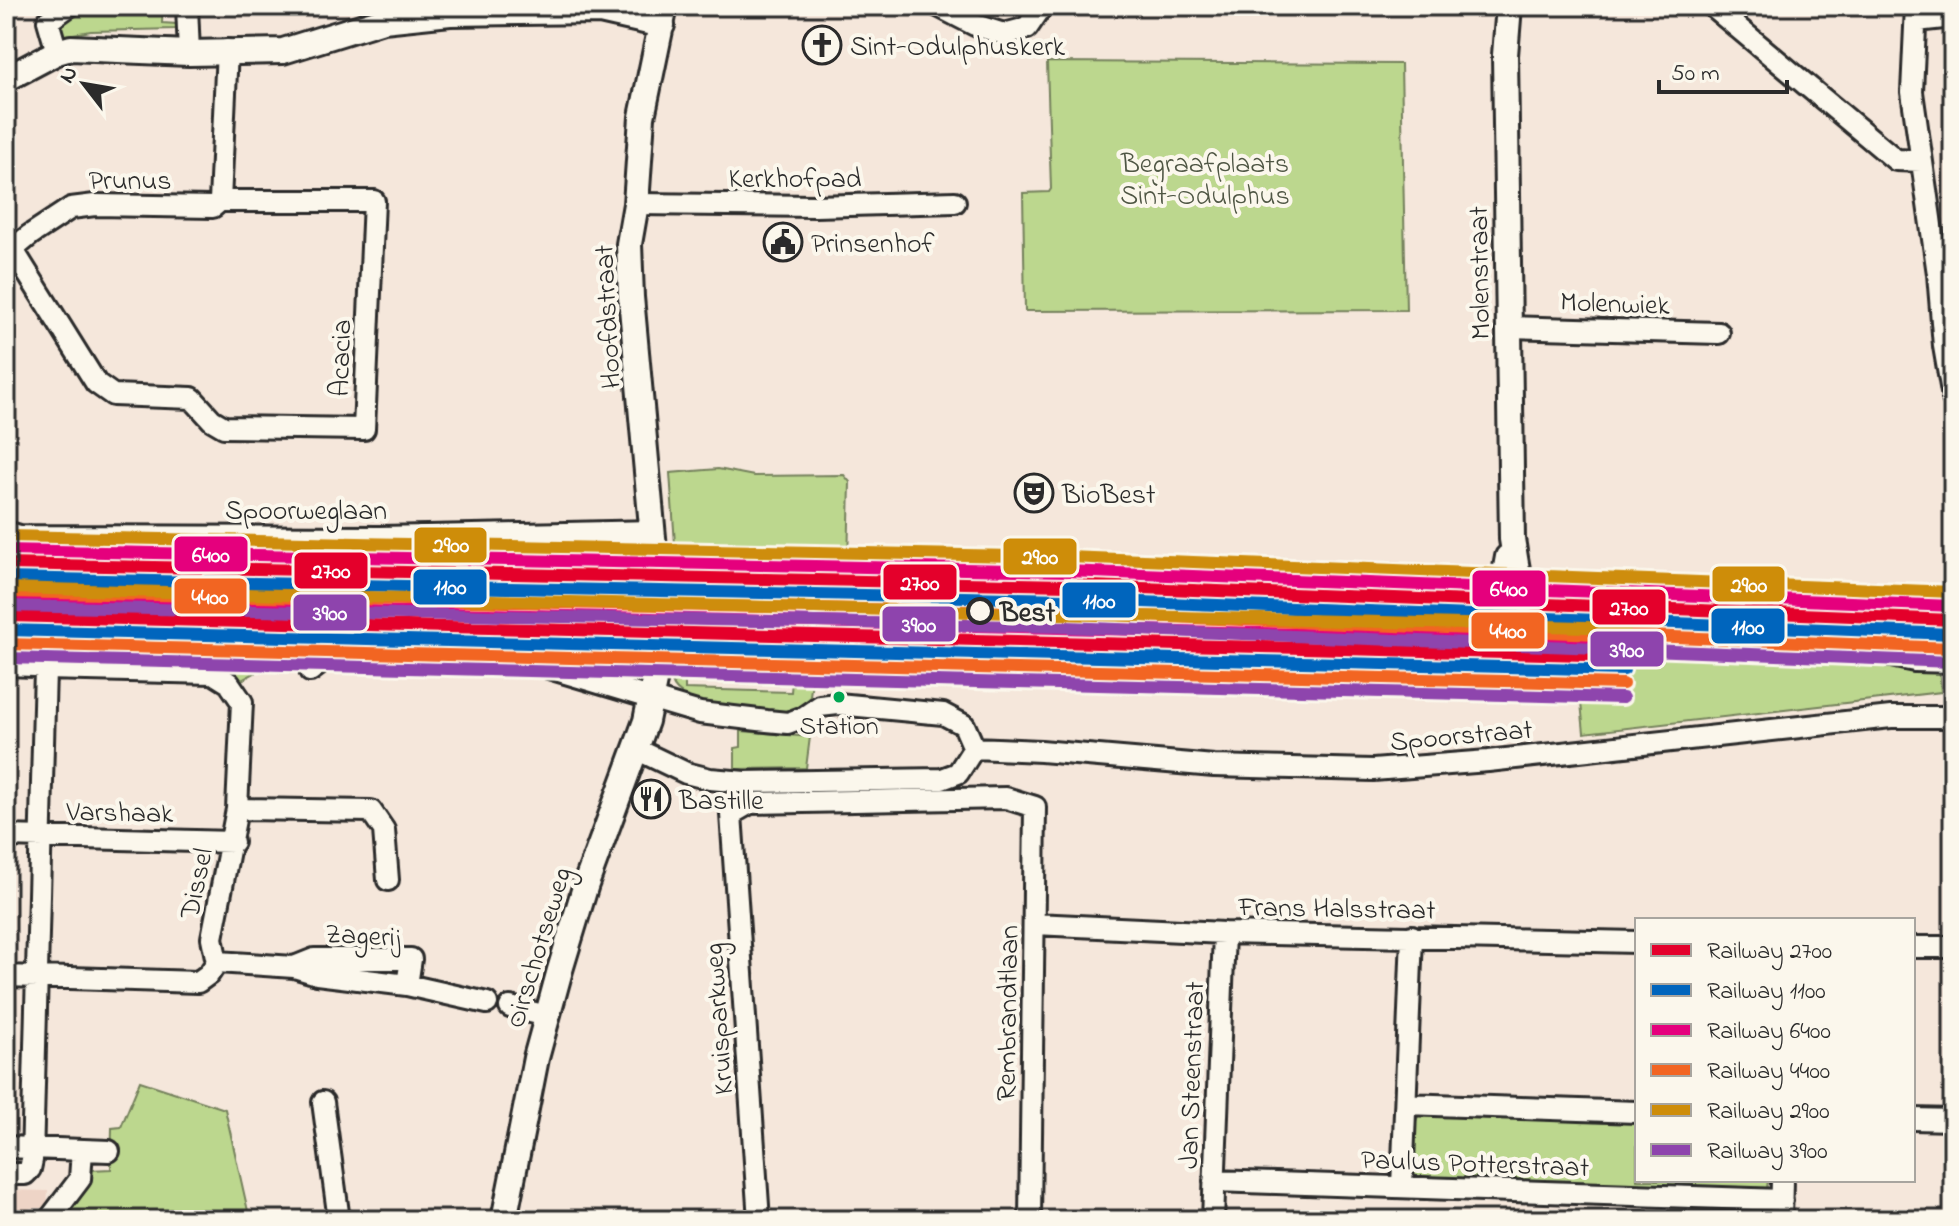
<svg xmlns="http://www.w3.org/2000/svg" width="1959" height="1226" font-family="'Indie Flower',sans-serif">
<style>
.built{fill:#eed4c6}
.green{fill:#bcd78e;stroke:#74815c;stroke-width:2}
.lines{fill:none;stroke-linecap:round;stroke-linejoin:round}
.minor-casing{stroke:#2b2b2b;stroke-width:26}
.tertiary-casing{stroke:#2b2b2b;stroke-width:30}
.minor{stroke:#fbf7ec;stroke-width:20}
.tertiary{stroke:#fbf7ec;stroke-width:24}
.rail-casing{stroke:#2b2b2b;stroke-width:8}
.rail{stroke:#fbf7ec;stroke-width:5;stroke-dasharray:15;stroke-linecap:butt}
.rail-1-casing{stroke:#fbf7ec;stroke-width:18}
.rail-2-casing{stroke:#fbf7ec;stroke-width:18}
.rail-3-casing{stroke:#fbf7ec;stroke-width:18}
.rail-4-casing{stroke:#fbf7ec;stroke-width:18}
.rail-5-casing{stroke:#fbf7ec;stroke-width:18}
.rail-6-casing{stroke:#fbf7ec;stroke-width:18}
.rail-1{stroke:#e4002b;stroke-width:12}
.rail-2{stroke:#0065bd;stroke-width:12}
.rail-3{stroke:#e5007d;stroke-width:12}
.rail-4{stroke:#f26522;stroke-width:12}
.rail-5{stroke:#ce8d09;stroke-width:12}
.rail-6{stroke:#8e44ad;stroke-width:12}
.stop-dot{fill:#fbf7ec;stroke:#2b2b2b;stroke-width:4}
.bus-dot{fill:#00a651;stroke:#fbf7ec;stroke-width:3}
.labels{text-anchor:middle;stroke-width:8;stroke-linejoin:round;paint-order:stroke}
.bus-label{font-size:26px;fill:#2b2b2b;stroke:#fbf7ec}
.poi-label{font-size:28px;fill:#2b2b2b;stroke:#fbf7ec;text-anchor:start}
.park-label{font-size:28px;fill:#4f5644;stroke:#fbf7ec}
.street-label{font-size:28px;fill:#2b2b2b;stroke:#fbf7ec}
.stop-label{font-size:28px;font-weight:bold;fill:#2b2b2b;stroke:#fbf7ec;text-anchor:start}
.line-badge{stroke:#fbf7ec;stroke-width:3}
.badge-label{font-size:22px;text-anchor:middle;font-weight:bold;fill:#fff}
</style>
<rect width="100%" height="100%" fill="#f5e7db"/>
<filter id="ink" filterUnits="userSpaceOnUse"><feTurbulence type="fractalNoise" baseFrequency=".0125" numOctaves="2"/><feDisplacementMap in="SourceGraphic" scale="16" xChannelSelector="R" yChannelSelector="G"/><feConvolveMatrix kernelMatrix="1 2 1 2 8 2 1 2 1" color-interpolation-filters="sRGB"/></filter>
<g filter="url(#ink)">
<path class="built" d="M591 546H632L630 659 589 657 590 647 431 641V637L232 631 205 661 6 648V550L233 553V556L433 560 434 555 591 558Z
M6 1190 48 1191 47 1208H30L20 1220H6Z"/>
<path class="green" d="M84 6H163L162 23 177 24 176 29 91 31 61 36 58 25Z
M1047 62 1401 64 1406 310 1025 311 1023 193 1049 192 1051 189Z
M718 469 754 476 844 475 850 482 848 563 676 558 670 473Z
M587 542H621L632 546H592L591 558 434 555V560L233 556V548L380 550Z
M6 627 168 633 167 658 170 659 171 634 181 630 431 637 432 641 590 645V657L641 660 644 664 640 685C631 682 629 680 622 675 612 668 593 667 582 668L583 656 557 648 554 649 550 658 346 647 297 671 260 670 240 681 6 658Z
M676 642 901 649V658L685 653V689L791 692 792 681H812L809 703 788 714 702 706 679 699 681 693C663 682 674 660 676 642Z
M1613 648 1863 658 1939 666 1941 692 1584 733 1576 652Z
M741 731 810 737 806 768 735 769V748L741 747Z
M140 1081 225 1109 250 1220H57L90 1170 111 1169 112 1128 121 1127Z
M1420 1113 1637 1118V1180H1768L1767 1188 1419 1181 1412 1175 1414 1124Z"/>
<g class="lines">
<g class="minor-casing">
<path id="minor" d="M187 6 189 53
M938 6 975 25 1004 34 1027 28 1042 6
M1712 6 1896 160 1921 161
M1916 6 1912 92 1938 274 1944 346 1953 398
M1916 21 1953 17
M57 52 48 21 69 6
M636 204 815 206 955 202
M13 250 96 383 113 395 192 398 212 420 224 427 364 429 374 201H220L227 50
M6 255 30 235 71 208 95 205 213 207 220 201
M1509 327 1719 333
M6 532 20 536 380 537 654 531
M1565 613 1865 625 1897 619 1953 595
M6 665 35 666 45 669 213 673 229 683 242 702 237 809 212 938 217 962 209 974 198 982 6 976
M310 671 326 659 340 653 515 658 700 713 767 721 788 723 804 717 820 706 838 704 943 714 964 725 974 748 958 773 942 779 745 782 710 779 686 773 636 749
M974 748 1041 751 1214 766 1373 770 1488 761 1891 717H1953
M237 809 371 811 384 830 388 880
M6 836 233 842
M1035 924 1224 933 1637 942
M1913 947H1953
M217 962 294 967 317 974 407 985 487 1003
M294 967 314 959H411L407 985
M510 1007 547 1016
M323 1102 339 1220
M1406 1104 1637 1112
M1913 1119 1953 1120
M6 1147 109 1151
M6 1174H25L30 1169 32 1160 45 669
M1214 1181 1782 1200
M1402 1187 1412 936
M49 1220 80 1179 82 1150
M759 1220 731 814 750 803 1006 798 1035 807 1030 1220
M1213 1220 1224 933
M1781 1220 1782 1180"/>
</g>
<g class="tertiary-casing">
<path id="tertiary" d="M1509 6 1505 55 1512 539C1524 613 1521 621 1596 640L1868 648 1916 641H1953
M6 79 57 52 71 48 189 53 283 51 383 20 450 13 600 11 662 25
M1508 557C1494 626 1516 663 1590 642
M1882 652 1915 659 1953 660
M504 1220 536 1058 560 970 586 884 646 721 655 677 659 603 631 297 629 244 636 204 642 117 665 6"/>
</g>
<use href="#minor" class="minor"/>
<use href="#tertiary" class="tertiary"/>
<g class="rail-casing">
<path id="rail" d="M6 575 631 585"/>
</g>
<use href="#rail" class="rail"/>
<g class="rail-1-casing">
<path id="rail-1" d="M6 564 1067 585 1953 620
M6 616 1624 656"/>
</g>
<g class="rail-2-casing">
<path id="rail-2" d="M6 578 1067 599 1952 634
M6 630 1624 670"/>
</g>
<g class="rail-3-casing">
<path id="rail-3" d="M6 550 1067 571 1953 606
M6 602 1624 642"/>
</g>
<g class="rail-4-casing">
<path id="rail-4" d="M6 592 1066 613 1952 648
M6 644 1623 684"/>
</g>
<g class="rail-5-casing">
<path id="rail-5" d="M6 536 1068 557 1953 592
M7 588 1625 628"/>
</g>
<g class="rail-6-casing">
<path id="rail-6" d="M6 606 1066 627 1951 662
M6 658 1623 698"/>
</g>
<use href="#rail-1" class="rail-1"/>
<use href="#rail-2" class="rail-2"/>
<use href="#rail-3" class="rail-3"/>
<use href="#rail-4" class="rail-4"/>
<use href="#rail-5" class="rail-5"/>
<use href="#rail-6" class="rail-6"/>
</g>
</g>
<defs>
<g id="church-ring" transform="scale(2)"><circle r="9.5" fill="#fbf7ec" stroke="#2b2b2b" stroke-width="1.5"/><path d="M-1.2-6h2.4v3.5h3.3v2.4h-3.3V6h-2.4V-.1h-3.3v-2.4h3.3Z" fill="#2b2b2b"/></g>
<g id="civic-ring" transform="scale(2)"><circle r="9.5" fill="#fbf7ec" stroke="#2b2b2b" stroke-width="1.5"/><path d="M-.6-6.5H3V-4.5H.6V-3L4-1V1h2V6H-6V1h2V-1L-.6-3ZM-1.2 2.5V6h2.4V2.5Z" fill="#2b2b2b"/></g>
<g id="theatre-ring" transform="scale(2)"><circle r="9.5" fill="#fbf7ec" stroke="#2b2b2b" stroke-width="1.5"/><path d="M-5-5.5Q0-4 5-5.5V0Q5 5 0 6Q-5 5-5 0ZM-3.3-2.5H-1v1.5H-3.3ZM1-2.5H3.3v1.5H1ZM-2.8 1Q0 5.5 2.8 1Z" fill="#2b2b2b"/></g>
<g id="restaurant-ring" transform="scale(2)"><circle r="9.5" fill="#fbf7ec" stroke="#2b2b2b" stroke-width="1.5"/><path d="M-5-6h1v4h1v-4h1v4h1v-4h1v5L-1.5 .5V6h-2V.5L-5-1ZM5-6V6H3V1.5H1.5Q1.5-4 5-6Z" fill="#2b2b2b"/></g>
</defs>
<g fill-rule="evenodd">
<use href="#church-ring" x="822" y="45"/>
<use href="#civic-ring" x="783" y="242"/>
<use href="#theatre-ring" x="1034" y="493"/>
<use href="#restaurant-ring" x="651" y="799"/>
</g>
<circle class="stop-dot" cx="980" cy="611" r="12"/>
<circle class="bus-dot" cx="839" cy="697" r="7"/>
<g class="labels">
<g class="bus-label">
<text x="839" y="734">Station</text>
</g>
<g class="poi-label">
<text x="850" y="55">Sint-Odulphuskerk</text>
<text x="811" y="252">Prinsenhof</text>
<text x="1062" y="503">BioBest</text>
<text x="679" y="809">Bastille</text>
</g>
<g class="park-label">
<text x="1205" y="172">Begraafplaats<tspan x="1205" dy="32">Sint-Odulphus</tspan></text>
</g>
<g class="street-label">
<text x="795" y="187">Kerkhofpad</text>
<text x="130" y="189">Prunus</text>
<text transform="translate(1478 273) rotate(-91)" y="10">Molenstraat</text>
<text transform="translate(1615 302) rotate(2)" y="10">Molenwiek</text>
<text transform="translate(606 317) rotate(-93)" y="10">Hoofdstraat</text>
<text transform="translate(339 358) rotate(-88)" y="10">Acacia</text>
<text x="306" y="519">Spoorweglaan</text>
<text transform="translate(1461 734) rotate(-5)" y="10">Spoorstraat</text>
<text transform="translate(120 811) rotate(1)" y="10">Varshaak</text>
<text transform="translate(195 883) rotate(-78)" y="10">Dissel</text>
<text transform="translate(1337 907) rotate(1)" y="10">Frans Halsstraat</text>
<text transform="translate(363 934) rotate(3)" y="10">Zagerij</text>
<text transform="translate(537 947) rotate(-73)" y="10">Oirschotseweg</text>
<text transform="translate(1006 1013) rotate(-89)" y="10">Rembrandtlaan</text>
<text transform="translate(717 1019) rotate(-94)" y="10">Kruisparkweg</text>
<text transform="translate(1190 1075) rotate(-88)" y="10">Jan Steenstraat</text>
<text transform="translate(1475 1162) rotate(2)" y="10">Paulus Potterstraat</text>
</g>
<g class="stop-label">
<text x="1000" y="621">Best</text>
</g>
</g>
<g class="line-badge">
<rect x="413" y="526" width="75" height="38" rx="8" fill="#ce8d09"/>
<rect x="173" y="535" width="76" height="38" rx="8" fill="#e5007d"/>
<rect x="1002" y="537" width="76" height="39" rx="8" fill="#ce8d09"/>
<rect x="293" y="551" width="76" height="39" rx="8" fill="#e4002b"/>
<rect x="882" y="563" width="76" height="38" rx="8" fill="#e4002b"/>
<rect x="1711" y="565" width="75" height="38" rx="8" fill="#ce8d09"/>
<rect x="412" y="568" width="76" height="38" rx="8" fill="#0065bd"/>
<rect x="1471" y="569" width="76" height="39" rx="8" fill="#e5007d"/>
<rect x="173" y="577" width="75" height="38" rx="8" fill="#f26522"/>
<rect x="1061" y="581" width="76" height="38" rx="8" fill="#0065bd"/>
<rect x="1591" y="588" width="76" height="38" rx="8" fill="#e4002b"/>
<rect x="292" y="593" width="76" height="39" rx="8" fill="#8e44ad"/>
<rect x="881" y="605" width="76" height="38" rx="8" fill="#8e44ad"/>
<rect x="1710" y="607" width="76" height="38" rx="8" fill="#0065bd"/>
<rect x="1470" y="611" width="76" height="39" rx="8" fill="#f26522"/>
<rect x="1589" y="630" width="76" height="38" rx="8" fill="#8e44ad"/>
</g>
<g class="badge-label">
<text x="451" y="552">2900</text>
<text x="211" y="562">6400</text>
<text x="1040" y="564">2900</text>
<text x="331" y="578">2700</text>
<text x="920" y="590">2700</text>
<text x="1749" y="592">2900</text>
<text x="450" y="594">1100</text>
<text x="1509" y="596">6400</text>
<text x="210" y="604">4400</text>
<text x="1099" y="608">1100</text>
<text x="1629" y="615">2700</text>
<text x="330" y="620">3900</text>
<text x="919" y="632">3900</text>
<text x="1748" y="634">1100</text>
<text x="1508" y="638">4400</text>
<text x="1627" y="657">3900</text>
</g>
<rect width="1959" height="1226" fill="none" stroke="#fbf7ec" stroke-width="32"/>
<rect x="16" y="16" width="1927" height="1194" fill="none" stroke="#2b2b2b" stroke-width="3" filter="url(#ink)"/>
<rect x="1635" y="918" width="280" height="264" fill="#fbf7ec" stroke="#a8a59f" stroke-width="2"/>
<rect x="1651" y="944" width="40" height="12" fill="#e4002b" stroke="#a8a59f" stroke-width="2"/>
<text x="1707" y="958" font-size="24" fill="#2b2b2b">Railway 2700</text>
<rect x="1651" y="984" width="40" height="12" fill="#0065bd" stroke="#a8a59f" stroke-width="2"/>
<text x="1707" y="998" font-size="24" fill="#2b2b2b">Railway 1100</text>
<rect x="1651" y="1024" width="40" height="12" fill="#e5007d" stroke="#a8a59f" stroke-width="2"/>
<text x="1707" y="1038" font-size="24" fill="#2b2b2b">Railway 6400</text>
<rect x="1651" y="1064" width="40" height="12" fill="#f26522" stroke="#a8a59f" stroke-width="2"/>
<text x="1707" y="1078" font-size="24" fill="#2b2b2b">Railway 4400</text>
<rect x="1651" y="1104" width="40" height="12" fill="#ce8d09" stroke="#a8a59f" stroke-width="2"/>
<text x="1707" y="1118" font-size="24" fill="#2b2b2b">Railway 2900</text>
<rect x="1651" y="1144" width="40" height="12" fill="#8e44ad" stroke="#a8a59f" stroke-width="2"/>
<text x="1707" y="1158" font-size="24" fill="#2b2b2b">Railway 3900</text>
<g transform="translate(84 84) rotate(301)" stroke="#fbf7ec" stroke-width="6" paint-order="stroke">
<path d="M0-6L14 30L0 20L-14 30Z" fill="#2b2b2b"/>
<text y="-12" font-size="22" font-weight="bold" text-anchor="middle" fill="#2b2b2b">N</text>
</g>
<path d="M1659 80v12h128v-12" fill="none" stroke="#2b2b2b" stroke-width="4"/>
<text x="1671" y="80" font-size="24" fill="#2b2b2b" stroke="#fbf7ec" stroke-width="6" paint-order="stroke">50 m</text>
</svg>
